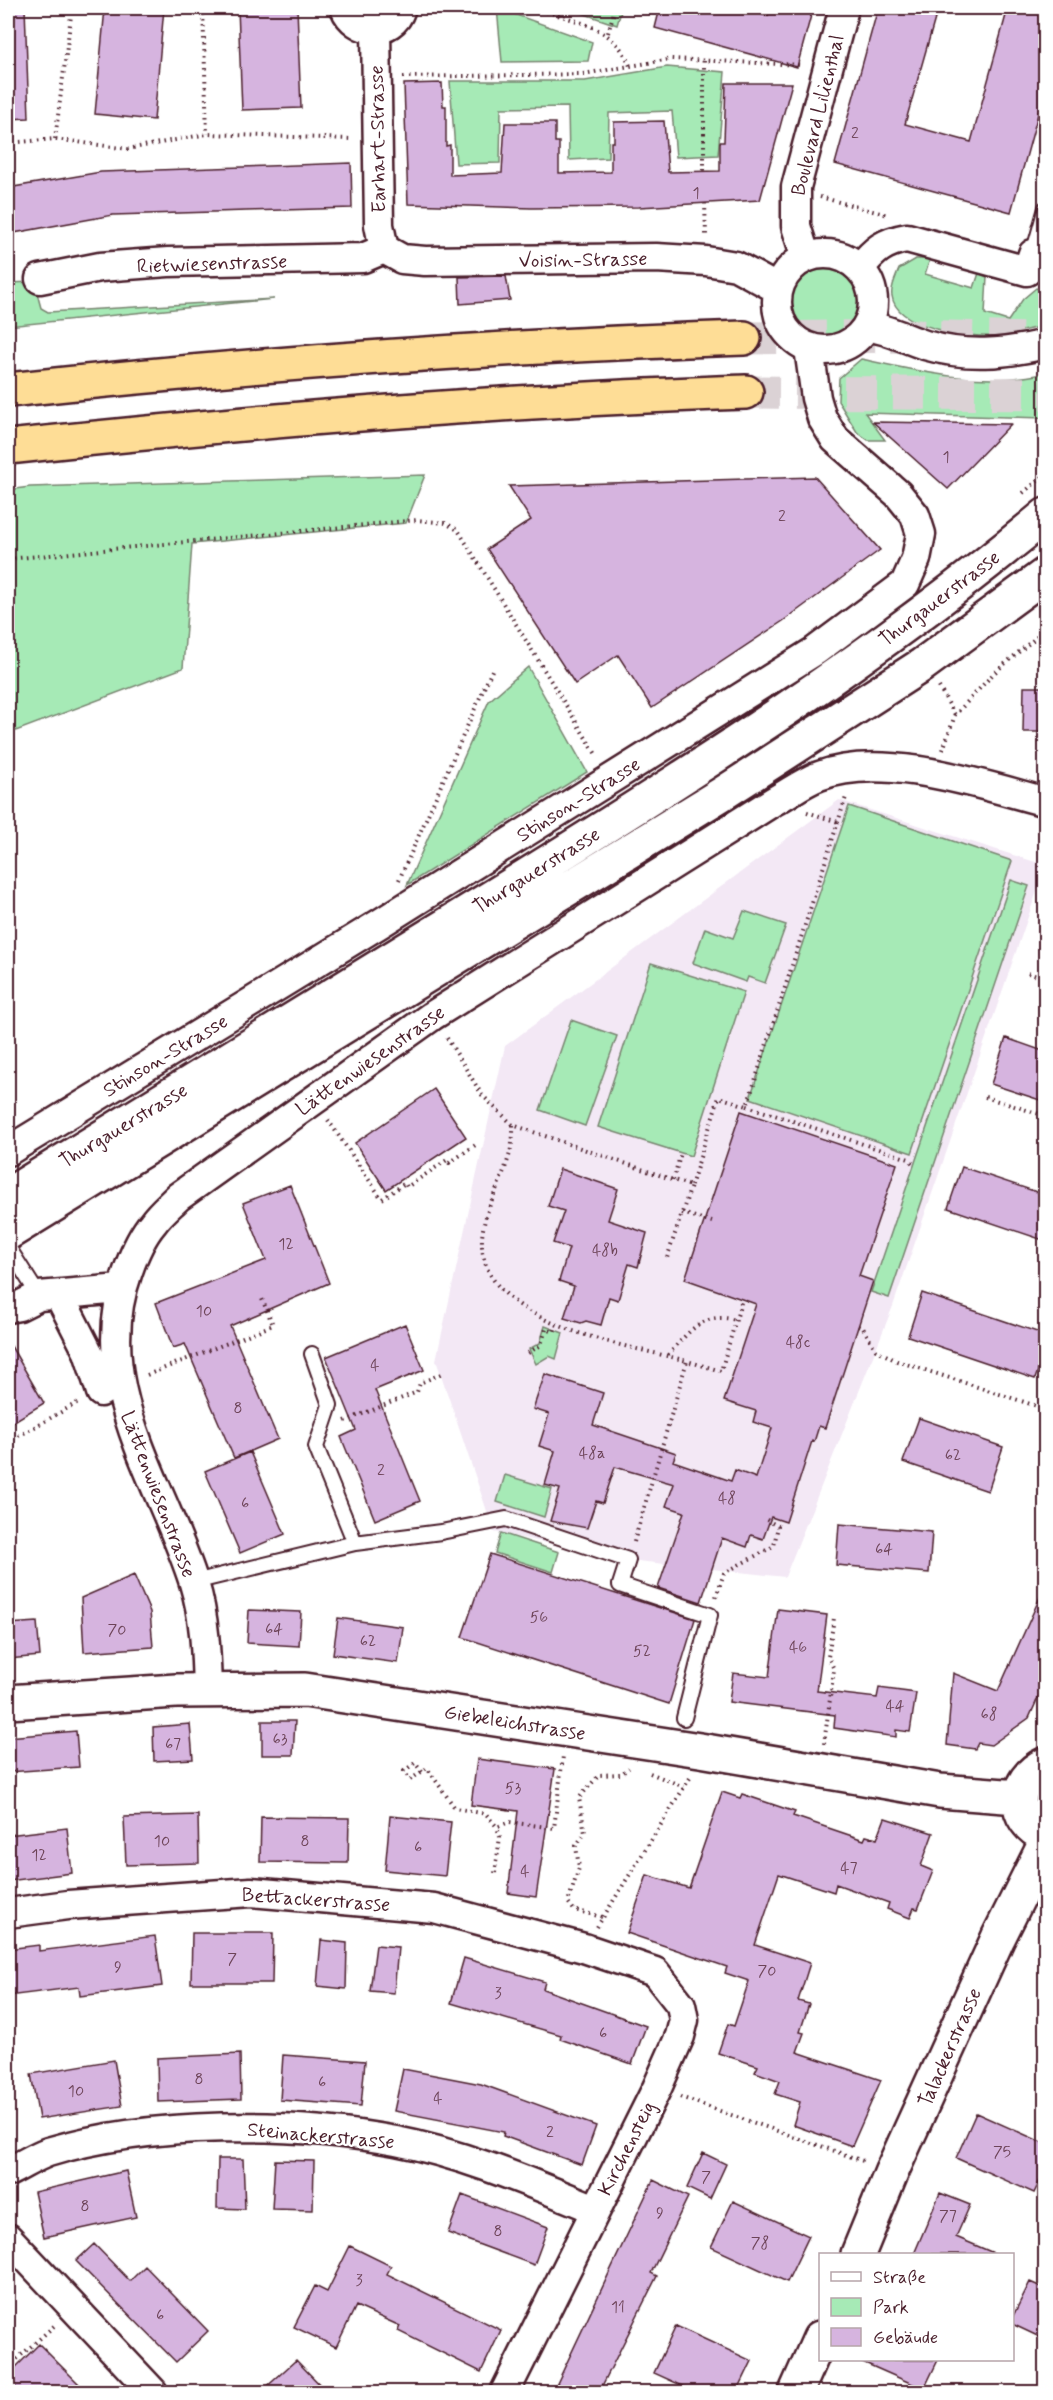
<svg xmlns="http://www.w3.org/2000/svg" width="1053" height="2400" font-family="Mynerve,sans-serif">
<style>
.built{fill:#f3e8f5}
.green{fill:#a6eab6;stroke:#788470;stroke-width:1.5}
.building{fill:#d6b4df;stroke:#4a1f2b;stroke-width:1.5}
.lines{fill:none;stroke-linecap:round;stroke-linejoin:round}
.motorway-tunnel{stroke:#dbd2d5;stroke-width:33;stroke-dasharray:33 16;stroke-linecap:butt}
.service-casing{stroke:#4a1f2b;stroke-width:18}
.minor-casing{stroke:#4a1f2b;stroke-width:33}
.tertiary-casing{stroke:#4a1f2b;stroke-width:38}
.secondary-casing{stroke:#4a1f2b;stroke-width:38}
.motorway-casing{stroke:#4a1f2b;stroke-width:38}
.path{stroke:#4a1f2b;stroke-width:4;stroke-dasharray:1.5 4.5;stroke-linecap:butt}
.service{stroke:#fff;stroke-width:14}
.minor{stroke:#fff;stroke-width:28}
.tertiary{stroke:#fff;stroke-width:33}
.secondary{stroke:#fff;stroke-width:33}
.motorway{stroke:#fedd96;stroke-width:33}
.labels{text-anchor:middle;stroke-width:4.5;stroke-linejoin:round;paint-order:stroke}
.number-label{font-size:16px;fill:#6d4458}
.street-label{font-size:20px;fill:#4a1f2b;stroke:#fff}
</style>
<rect width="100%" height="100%" fill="#fff"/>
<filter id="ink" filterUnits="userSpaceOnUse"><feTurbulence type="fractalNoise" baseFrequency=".0167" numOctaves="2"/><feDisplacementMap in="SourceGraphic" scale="12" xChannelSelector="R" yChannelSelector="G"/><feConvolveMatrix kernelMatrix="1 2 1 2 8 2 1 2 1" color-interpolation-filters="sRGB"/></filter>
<g filter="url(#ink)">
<path class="built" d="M839 800 1045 865V868L893 1306 785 1577 628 1560 494 1532 436 1360 505 1046Z"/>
<path class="green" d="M497 8 592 42 588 61 502 62Z
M577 8H622L617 25 576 11Z
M667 67 725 72 718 155 676 157 672 111 609 113 608 158 569 160 568 107 501 108 500 163 456 164 450 81H585Z
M916 259H930L925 274 974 288 979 273 987 277 985 314 1008 321 1023 299 1036 288 1045 291V326C1029 328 1012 335 995 336 970 338 896 328 892 296 890 288 896 277 899 269Z
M789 302a36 36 0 1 1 72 0a36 36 0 1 1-72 0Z
M34 282 41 308 48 312 274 299 8 326V283Z
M861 359C922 372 984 388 1045 373V418L865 413 885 440H868L857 432 838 401 839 378Z
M425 475 406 523 192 544 183 668 8 734V490L30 487Z
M528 667 587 772 407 885 489 701Z
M849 806 1012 861 912 1153 750 1098Z
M1011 880 1029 886 889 1298 871 1292Z
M744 911 786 925 765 983 748 977 746 982 693 963 705 928 733 938Z
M651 963 744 992 691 1156 598 1127Z
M571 1020 617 1036 585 1126 540 1110Z
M545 1326 563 1333 556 1359 549 1356 536 1364 529 1349 540 1343Z
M505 1475 552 1489 544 1517 497 1502Z
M501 1533 559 1552 553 1572 495 1553Z"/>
<path class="building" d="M8 8H25L29 118 8 119Z
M105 8H164L154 120 95 114Z
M238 8H297L301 108 242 110Z
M660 8H736L768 16 770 8H813L797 67 655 28Z
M878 8H938L905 124 971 142 1008 8H1046V85L1011 212 835 164Z
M442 83 443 106H446V146L450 145V175L502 173 505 123H555V142H559V173L611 172V142H614V122L664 121 668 172 720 171V142H724L726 83H792L760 200 639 207 531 208 408 204 404 84Z
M351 163 352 208 113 215 8 234V188L101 172Z
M506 276 510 300 460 304 459 277Z
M873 422 1011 424 948 489Z
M815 477 880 550 783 621 652 708 618 655 575 684 487 549 531 520 509 486Z
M1024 687H1046V732H1023Z
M1006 1038 1046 1052V1102L991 1084Z
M434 1089 466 1137 386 1190 355 1143Z
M741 1111 897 1164 859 1276 873 1281 825 1428 819 1426 814 1442 812 1441 786 1522 771 1517 763 1539 751 1535 747 1547 722 1538 701 1602 658 1588 684 1512 666 1506 674 1484 615 1467 603 1503 596 1501 587 1528 550 1521 560 1489 545 1485 555 1451 539 1446 549 1414 533 1409 545 1374 603 1393 593 1425 676 1453 673 1461 731 1481 735 1470 756 1478 772 1428 753 1422 756 1411 724 1401 756 1304 685 1279Z
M962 1167 1046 1195V1241L948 1208Z
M560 1169 618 1189 608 1220 647 1233 638 1267 629 1264 618 1300 609 1297 601 1325 586 1321 581 1323 564 1318 574 1286 559 1281 569 1248 553 1243 564 1211 548 1206Z
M290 1185 329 1283 230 1326 278 1439 234 1458 185 1344 173 1348 156 1303 266 1260 243 1203Z
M922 1293 1046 1335V1348L1035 1379 908 1336Z
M405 1324 424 1370 375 1390 420 1501 375 1520 341 1437 356 1430 326 1357Z
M8 1341 44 1403 8 1425Z
M919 1418 1003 1447 988 1491 903 1462Z
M250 1452 285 1534 240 1553 205 1471Z
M839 1524 932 1532 929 1573 836 1565Z
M490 1554 695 1619 669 1704 462 1637Z
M134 1575 150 1612 153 1647 84 1652 81 1598Z
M1045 1586 1046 1680 1029 1718 991 1745 978 1743 975 1749 947 1745 953 1673 998 1691Z
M778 1609 827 1615 817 1691 877 1698 879 1688 916 1693 910 1732 896 1730V1737L834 1728 835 1715 729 1702 733 1673 769 1677Z
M249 1610 301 1612 299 1646 247 1643Z
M338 1618 403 1627 398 1663 333 1654Z
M37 1622 40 1656 8 1659V1624Z
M262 1721H295L293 1755H262Z
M190 1724 193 1759 154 1761 153 1727Z
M76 1731 79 1767 8 1772V1737Z
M477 1759 555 1769 536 1897 508 1893 518 1811 471 1805Z
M722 1792 740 1798 742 1794 795 1812 793 1816 864 1840 866 1836 877 1839 885 1818 933 1833 921 1866 933 1871 918 1909 914 1908 910 1918 887 1909 889 1903 836 1884 834 1892 779 1874 755 1945 810 1963 798 2001 809 2004 800 2032 804 2033 797 2052 881 2080 852 2146 793 2125 800 2102 775 2094 780 2081 755 2072 758 2066 718 2053 728 2024 734 2026 749 1981 725 1973 727 1967 627 1933 647 1875 689 1888Z
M198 1815 199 1863 126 1865 124 1817Z
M390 1816 451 1822 445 1876 385 1870Z
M261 1817 349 1818 348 1863 260 1862Z
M67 1828 72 1873 8 1881V1835Z
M192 1933H273L272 1983H191Z
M155 1936 162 1986 80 1996 79 1987 8 1996V1949L39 1945V1951Z
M321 1940 347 1943 346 1989 317 1986Z
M376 1945 398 1947 394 1993 370 1991Z
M464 1958 545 1982 543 1989 646 2026 632 2064 560 2039 561 2035 451 2003Z
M240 2054 241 2099 158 2102 157 2058Z
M283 2055 365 2061 361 2106 280 2100Z
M114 2060 122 2106 39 2119 31 2074Z
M403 2069 481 2084 596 2126 582 2165 503 2136 504 2132 394 2111Z
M976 2113 1046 2144V2168L1034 2193 956 2158Z
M703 2153 726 2164 710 2199 687 2188Z
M218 2159H243L245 2209 217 2208Z
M275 2160 314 2161 313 2210 272 2209Z
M126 2171 136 2217 44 2237 34 2192Z
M653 2180 688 2197 651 2273 657 2276 599 2392H553Z
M940 2193 970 2205 956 2237 996 2254H914Z
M462 2195 548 2227 534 2265 448 2233Z
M733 2201 809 2236 787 2282 711 2247Z
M94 2244 130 2281 145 2266 208 2331 176 2362 76 2261Z
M350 2246 391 2266 387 2274 501 2330 481 2372 398 2331 400 2326 356 2306 336 2347 294 2327 315 2286 327 2292Z
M1030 2282 1046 2289V2340L1012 2324V2318Z
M676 2326 752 2361 737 2392H696L654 2373Z
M39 2344 87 2392H20L8 2380V2375Z
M296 2360 327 2392H261Z
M858 2360H938L924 2389Z"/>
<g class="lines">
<path class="motorway-tunnel" d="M744 338 914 336 1035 339
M746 392 1046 394"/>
<g class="service-casing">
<path id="service" d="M1033 254 1046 208
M8 1247 39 1296
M312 1354 330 1405 316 1447 355 1543
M194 1582 355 1543 441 1532 506 1519 628 1560 620 1585 710 1615 684 1718"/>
</g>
<g class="minor-casing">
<path id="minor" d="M345 8C355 33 392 37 401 8
M376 29 379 225 384 249
M384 249 402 259 425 261 656 258 706 261 736 266 778 289
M777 302a48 48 0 1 1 96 0a48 48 0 1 1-96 0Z
M806 258 796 226V187L844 8
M860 268C874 250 884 242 907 238L1027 271 1033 254
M40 279 100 267 168 262 363 258 384 249
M867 327C888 328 905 339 925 345 966 357 1004 354 1046 344
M8 1151 379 924 815 651 905 584 916 559 921 534 915 515 898 494 835 439 822 418 816 398 809 348
M59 1295 88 1352 101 1392
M8 1308 19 1306 39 1296 121 1289
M207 1690C206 1653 205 1618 194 1583 161 1479 87 1384 128 1271 134 1254 141 1237 153 1223 160 1213 170 1205 178 1197L432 1016 774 801C789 793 803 782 819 776 883 751 982 785 1046 802
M8 1913 68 1905 251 1892 434 1908 584 1948 655 1972 681 2005 684 2020 680 2036 657 2088 505 2392
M8 2172C21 2166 34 2157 48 2152 151 2121 291 2121 396 2141 464 2154 531 2183 595 2209
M8 2238 153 2392"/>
</g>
<g class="tertiary-casing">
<path id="tertiary" d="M8 1702 176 1691 305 1690 700 1750 940 1791 1018 1797
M1046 1764C1012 1779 1010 1821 1046 1836
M858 2254 892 2171 998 1938 1046 1842
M796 2392 820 2338"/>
</g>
<g class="secondary-casing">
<path id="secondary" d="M8 1195C176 1092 345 989 513 884 697 770 879 655 1046 515
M8 1233 725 792 922 665 1046 574"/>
</g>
<g class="motorway-casing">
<path id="motorway" d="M8 390C253 364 498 346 744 338
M8 447C253 421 499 400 746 392"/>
</g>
<path class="path" d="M203 8 207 134
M535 8C573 21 615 25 630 66
M608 33 615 8
M704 61V172
M403 77 583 74 671 59 802 65
M55 139 72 8
M8 143 55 139 128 149 207 134 352 139
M820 197 888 215
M705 203 706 235
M1023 493 1046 474
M8 559 417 520 445 523 458 530 597 756
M939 687 955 715
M943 750 955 715 994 673 1046 629
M807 812 838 822
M399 880 493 668
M1028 973 1046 979
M447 1038 482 1095 513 1125 691 1186 667 1258
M985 1097 1046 1116
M747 1106 909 1159 915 1166
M328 1120 382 1199 405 1183 407 1187 447 1160 449 1163 477 1144
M513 1125C515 1161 492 1190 484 1224 462 1323 621 1343 687 1361
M673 1180 681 1153
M691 1186 719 1097 747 1106 846 797
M682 1213 712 1222
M858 1326 863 1328 876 1350 897 1361 1046 1409
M528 1353 541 1345 546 1329 554 1332 556 1325
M668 1355C688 1333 702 1311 736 1320
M147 1375 273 1325 262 1299
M345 1421 417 1392 420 1383 441 1374
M8 1442 77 1403
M634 1542 687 1361 721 1371 742 1299
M716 1597 724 1573 774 1546 778 1526 765 1519
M824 1744 834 1669 828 1657 834 1618
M422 1772 415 1763 404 1771 410 1780 427 1768 455 1808 486 1814 497 1827 509 1822 554 1828 563 1756
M650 1773 684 1787
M495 1873 500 1837 497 1827
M602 1917 574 1910 568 1902 579 1868 576 1846 585 1833 579 1798 599 1775 621 1774 629 1768
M597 1927 690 1778
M680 2097 866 2162
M8 2367 54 2326"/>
<use href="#service" class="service"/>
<use href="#minor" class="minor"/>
<use href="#tertiary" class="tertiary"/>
<use href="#secondary" class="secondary"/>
<use href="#motorway" class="motorway"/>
</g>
</g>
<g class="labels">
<g class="number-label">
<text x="855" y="138">2</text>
<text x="696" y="198">1</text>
<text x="946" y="462">1</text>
<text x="782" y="521">2</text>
<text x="286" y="1249">12</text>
<text x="605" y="1255">48b</text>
<text x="204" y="1316">10</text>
<text x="798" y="1347">48c</text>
<text x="375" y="1370">4</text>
<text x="238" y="1413">8</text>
<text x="592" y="1458">48a</text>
<text x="953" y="1460">62</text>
<text x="381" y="1475">2</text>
<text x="727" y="1503">48</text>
<text x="245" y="1508">6</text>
<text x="884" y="1554">64</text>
<text x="539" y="1622">56</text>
<text x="274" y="1634">64</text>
<text x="117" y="1635">70</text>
<text x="368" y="1646">62</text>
<text x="798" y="1652">46</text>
<text x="642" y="1656">52</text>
<text x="895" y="1711">44</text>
<text x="989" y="1719">68</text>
<text x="280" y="1744">63</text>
<text x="173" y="1749">67</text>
<text x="513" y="1793">53</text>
<text x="162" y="1846">10</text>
<text x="305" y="1846">8</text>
<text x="418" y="1852">6</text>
<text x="39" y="1860">12</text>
<text x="849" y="1873">47</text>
<text x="525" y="1876">4</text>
<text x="232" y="1964">7</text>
<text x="118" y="1972">9</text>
<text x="767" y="1976">70</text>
<text x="498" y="1998">3</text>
<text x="603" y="2038">6</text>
<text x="199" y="2084">8</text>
<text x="322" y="2087">6</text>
<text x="76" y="2096">10</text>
<text x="438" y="2103">4</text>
<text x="550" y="2137">2</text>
<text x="1002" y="2157">75</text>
<text x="706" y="2182">7</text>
<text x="85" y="2211">8</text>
<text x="660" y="2218">9</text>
<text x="948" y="2221">77</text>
<text x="498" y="2236">8</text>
<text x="760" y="2248">78</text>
<text x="359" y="2285">3</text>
<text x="618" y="2312">11</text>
<text x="160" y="2320">6</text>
</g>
<g class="street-label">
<text transform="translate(817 115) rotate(-76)" y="7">Boulevard Lilienthal</text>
<text transform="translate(377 139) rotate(-91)" y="7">Earhart-Strasse</text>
<text transform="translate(583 259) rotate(-1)" y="7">Voisin-Strasse</text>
<text transform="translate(212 263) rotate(-2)" y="7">Rietwiesenstrasse</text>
<text transform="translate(939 598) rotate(-37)" y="7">Thurgauerstrasse</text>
<text transform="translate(578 799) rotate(-32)" y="7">Stinson-Strasse</text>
<text transform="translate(536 870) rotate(-32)" y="7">Thurgauerstrasse</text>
<text transform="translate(165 1055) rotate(-31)" y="7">Stinson-Strasse</text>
<text transform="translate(370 1060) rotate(-35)" y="7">Lättenwiesenstrasse</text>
<text transform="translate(123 1125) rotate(-31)" y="7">Thurgauerstrasse</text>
<text transform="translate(159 1494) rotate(69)" y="7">Lättenwiesenstrasse</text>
<text transform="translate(515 1722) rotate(9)" y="7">Giebeleichstrasse</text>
<text transform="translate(316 1899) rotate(4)" y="7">Bettackerstrasse</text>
<text transform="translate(949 2047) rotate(-66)" y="7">Talackerstrasse</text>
<text transform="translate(321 2135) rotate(5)" y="7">Steinackerstrasse</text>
<text transform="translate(626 2148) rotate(-63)" y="7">Kirchensteig</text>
</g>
</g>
<rect width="1053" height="2400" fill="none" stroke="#fff" stroke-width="30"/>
<rect x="15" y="15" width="1023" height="2370" fill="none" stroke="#4a1f2b" stroke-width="2" filter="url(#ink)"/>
<rect x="819" y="2253" width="195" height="108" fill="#ffffff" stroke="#b7a5aa" stroke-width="1.5"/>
<rect x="831" y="2272" width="30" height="9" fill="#ffffff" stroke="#b7a5aa" stroke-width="1.5"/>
<text x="873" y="2283" font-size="18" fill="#4a1f2b">Straße</text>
<rect x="831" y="2298" width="30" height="18" fill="#a6eab6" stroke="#b7a5aa" stroke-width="1.5"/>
<text x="873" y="2313" font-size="18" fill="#4a1f2b">Park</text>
<rect x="831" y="2328" width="30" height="18" fill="#d6b4df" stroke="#b7a5aa" stroke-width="1.5"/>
<text x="873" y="2343" font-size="18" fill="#4a1f2b">Gebäude</text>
</svg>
